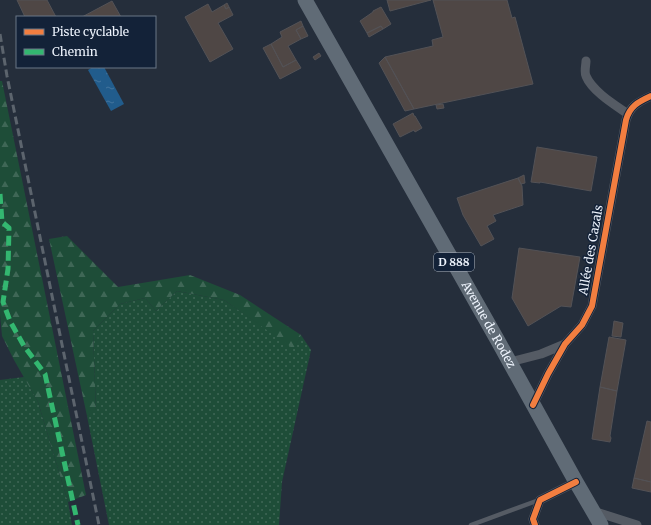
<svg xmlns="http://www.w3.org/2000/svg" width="651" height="525" font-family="Merriweather,serif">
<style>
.green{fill:url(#green-dots)}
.forest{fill:url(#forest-firs)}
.water{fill:url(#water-ripples)}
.building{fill:#4f4745;stroke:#535256}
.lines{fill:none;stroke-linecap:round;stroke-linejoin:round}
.service{stroke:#555b64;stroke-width:4.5}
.minor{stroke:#555b64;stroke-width:9}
.primary{stroke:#606b76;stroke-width:15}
.rail{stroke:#5c646d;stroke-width:3;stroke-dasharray:8 4;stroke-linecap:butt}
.quiet{stroke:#33b770;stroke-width:5;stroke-dasharray:10 5;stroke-linecap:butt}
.cycleway-casing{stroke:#132238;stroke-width:8}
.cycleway{stroke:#f27e40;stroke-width:6}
.labels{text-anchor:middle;stroke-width:3;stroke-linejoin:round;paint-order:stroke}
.shield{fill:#132238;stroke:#acb4c1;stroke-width:1}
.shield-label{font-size:11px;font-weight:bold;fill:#edf3fc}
.street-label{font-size:12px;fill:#edf3fc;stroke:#132238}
</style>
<defs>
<pattern id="green-dots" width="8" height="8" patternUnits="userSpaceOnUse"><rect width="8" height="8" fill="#1e4d38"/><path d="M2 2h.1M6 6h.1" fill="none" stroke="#3f6756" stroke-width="1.8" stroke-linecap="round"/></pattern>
<pattern id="forest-firs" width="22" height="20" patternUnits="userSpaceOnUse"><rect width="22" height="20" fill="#1e4d38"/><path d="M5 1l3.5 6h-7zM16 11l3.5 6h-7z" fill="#3f6756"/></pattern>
<pattern id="water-ripples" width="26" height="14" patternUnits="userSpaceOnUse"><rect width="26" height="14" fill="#215c8c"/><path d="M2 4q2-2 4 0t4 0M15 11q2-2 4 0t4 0" fill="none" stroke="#42749d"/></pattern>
</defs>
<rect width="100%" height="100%" fill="#252e3b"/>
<path class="green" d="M177 291 224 300 294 348 301 335 311 350 282 482 279 525H109L87 416 96 410 93 331 120 304 145 298 156 311Z
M24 377 38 402 68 502 72 525H0V380Z"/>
<path class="forest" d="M0 81H2L86 495 68 502 38 402 14 360 2 336 0 314Z
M67 236 118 287 190 275 240 295 301 335 294 349 224 300 177 291 156 311 145 298 120 304 93 331 96 411 87 416 49 239Z"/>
<path class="water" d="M93 67H104L124 104 111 111 88 70Z"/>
<path class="building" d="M17 0H47L56 17H25Z
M387 0H431L390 11Z
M433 0H507L512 18 515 17 533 84 414 109 385 57 433 46 432 40 443 37Z
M112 1 121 17H82Z
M227 3 229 7 226 9 224 5Z
M208 4 212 12 224 5 226 9 229 7 233 15 218 23 233 49 210 62 185 17Z
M381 7 391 24 383 29 381 26 367 33 360 21 373 12V11Z
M301 21 303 26 296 30 301 39 288 46 296 60 283 67 271 44 282 37 280 32Z
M303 26 308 36 301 39 296 30Z
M381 26 383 29 369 37 367 33Z
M271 44 283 67 296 60 301 68 280 79 263 48Z
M319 53 321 56 315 60 313 57Z
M385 57 414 109 405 111 379 63Z
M443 104 444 108 437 109 436 105Z
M413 113 414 116H415L422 128 415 132 414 130 400 137 393 124Z
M537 147 597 157 591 191 540 182V183L531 182Z
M524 175 525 183 521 184 518 178Z
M518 178 522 186 523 205 493 215 496 221 487 226 494 239 481 246 463 215 457 198Z
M519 248 580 257 571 307 561 306 528 326 512 298Z
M614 321 623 323 621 337 612 336Z
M609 337 626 340 617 391 600 387Z
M600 387 617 391 610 436 611 438 610 442 592 439Z
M647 421 651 422V482L634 478Z
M634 478 651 482V492L632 488Z"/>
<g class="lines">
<path class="service" d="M471 525 539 500"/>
<path class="minor" d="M586 61C586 65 584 72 586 76 592 91 615 105 628 114
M510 362 541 354 565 344
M533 405 548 374 565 344 582 325 592 306 626 120C630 106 638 102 651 96
M593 511 637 525
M535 525 533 519 540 500 576 482"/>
<path class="primary" id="s1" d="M305 0 498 341 576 482 601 525"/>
<path class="rail" d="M0 34 7 76 99 525"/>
<path class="quiet" d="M0 194 2 222 9 228 8 269 3 302 10 321 24 346 45 374 78 525"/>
<g class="cycleway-casing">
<path id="cycleway" d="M533 405 548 374 565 344 582 325 592 306 626 120C630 106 638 102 651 96
M535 525 533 519 540 500 576 482"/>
</g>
<use href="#cycleway" class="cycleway"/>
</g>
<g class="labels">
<rect class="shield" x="434" y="253" width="40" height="18" rx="3"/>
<g class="shield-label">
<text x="454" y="266">D 888</text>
</g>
<g class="street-label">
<text transform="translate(591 250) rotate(-80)" y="4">Allée des Cazals</text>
<text dy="4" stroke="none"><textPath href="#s1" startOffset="373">Avenue de Rodez</textPath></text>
</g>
</g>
<rect x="16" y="16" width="140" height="52" fill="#132238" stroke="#6a7686"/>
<rect x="24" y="29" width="20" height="6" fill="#f27e40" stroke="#6a7686"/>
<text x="52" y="36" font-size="12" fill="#edf3fc">Piste cyclable</text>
<rect x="24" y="49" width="20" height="6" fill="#33b770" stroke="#6a7686"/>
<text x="52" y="56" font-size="12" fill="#edf3fc">Chemin</text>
</svg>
